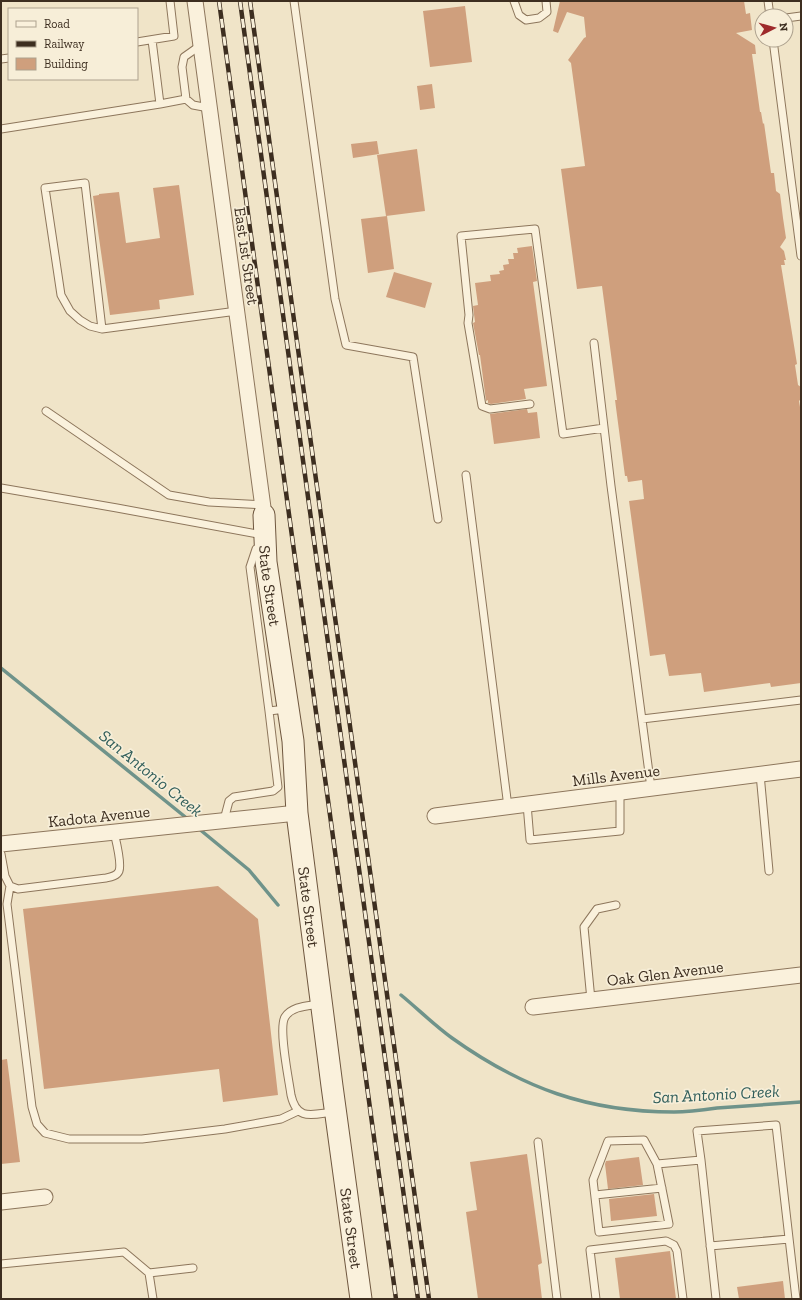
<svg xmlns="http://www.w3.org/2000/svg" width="802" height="1300" font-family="'Zilla Slab',serif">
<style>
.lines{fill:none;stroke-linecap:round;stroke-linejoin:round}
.stream{stroke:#6f938a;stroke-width:3.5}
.building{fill:#cf9f7d}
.lane-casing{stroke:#8d765c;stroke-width:9}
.street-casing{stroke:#8d765c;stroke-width:17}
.secondary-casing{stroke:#6f573f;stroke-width:23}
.lane{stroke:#faf1dc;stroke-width:7}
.street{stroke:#faf1dc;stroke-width:15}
.secondary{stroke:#faf1dc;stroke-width:21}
.rail-casing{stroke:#3d2e20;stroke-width:4.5}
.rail{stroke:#f7eed8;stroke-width:3;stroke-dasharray:9;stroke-linecap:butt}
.labels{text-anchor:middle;stroke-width:3.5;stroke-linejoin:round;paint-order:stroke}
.street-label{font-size:16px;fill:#3d2e20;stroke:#f7eed8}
.water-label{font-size:17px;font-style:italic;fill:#2f5d5a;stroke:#f7eed8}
</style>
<rect width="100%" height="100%" fill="#f0e4c8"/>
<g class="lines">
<path class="stream" d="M1 668 189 820
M198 828 249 870 278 905
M401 995C418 1009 434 1025 452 1038 522 1088 588 1112 674 1112 688 1112 703 1110 717 1108 745 1106 773 1104 801 1102"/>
</g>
<path class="building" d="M560 1H744L746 14 750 13 752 30 736 33 755 45 756 54H752L760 112H761L763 124 764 123 771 173H774L776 191 780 194 783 218 786 238 780 247 784 251 786 260H784L785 265H781L797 364 795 365 798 385 801 387V399L799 401 801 413V683L771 687 770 683 704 692 701 673 669 676 665 654 650 656 629 501 644 499 642 480 628 482 627 476H625L615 400H617L602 286 577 289 561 169 585 166 571 63 568 60 584 38 586 37 584 17 567 12 558 33 553 31Z
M465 6 472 62 430 67 423 11Z
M432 84 435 108 420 110 417 86Z
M377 141 379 154 353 158 351 144Z
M417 149 425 211 386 216 377 155Z
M179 185 194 295 159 300 160 309 110 315 93 196 99 195V194L119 192 126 243 160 238 153 188Z
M387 216 394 269 368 273 361 219Z
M532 246 537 281 533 282 547 386 524 389 526 399 491 404 488 403V400L486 401 480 355H479L473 323 475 322 473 306 478 305 475 283 491 281 490 275 500 274 499 271 504 270 503 265 509 264 508 259H514L513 253H518L517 248Z
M394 272 432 283 425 308 386 297Z
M527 409 528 413 537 412 540 438 494 444 490 414Z
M218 886 258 919 278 1095 223 1102 219 1069 44 1089 23 909Z
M7 1059 20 1162 1 1164V1060Z
M527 1154 542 1263 538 1265 542 1299H478L466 1212 477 1210 470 1162Z
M639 1157 643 1185 608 1189 605 1164 606 1161Z
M654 1194 657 1216 611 1221 609 1199Z
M670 1251 676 1299H620L615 1258Z
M783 1281 785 1299H739L737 1287Z"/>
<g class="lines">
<g class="lane-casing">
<path id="lane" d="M294 1 335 299 346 345 413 357 438 519
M514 1 519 15 526 20 539 18 547 12 546 1
M768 1 770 16
M786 18 801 16
M152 40 160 104
M773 40 801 256
M137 42 174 36 170 1
M201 45 184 57 182 67 186 99 193 105 209 108
M1 59 9 58
M1 129 160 104 186 99
M102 329 85 183 45 188 61 295 70 311 80 320 90 326 102 329 237 311
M594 343 611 486 651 788
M530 404 490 409 482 406 468 323 469 315 461 236 535 229 563 434 604 428
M46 411 169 495 209 502 263 505
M466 475 508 807
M1 488 117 508 263 535
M260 547 256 549 250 567 269 711 286 709
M642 719 801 700
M760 774 769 871
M527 804 530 840 620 831V792
M224 820 229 801 234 797 273 791 278 787 269 711
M1 854 5 876 10 886 18 889 106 878C111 877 117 876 119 871 122 863 116 841 114 832
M10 886 7 904 32 1107 37 1124 45 1133 69 1139H142L225 1129 281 1119 298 1111
M591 1000 584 927 597 909 616 905
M319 1004C308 1006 292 1006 285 1017 278 1028 289 1080 291 1095 297 1122 313 1114 334 1112
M644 1140 657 1164 669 1224 599 1232 593 1180 608 1141Z
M538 1142 557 1299
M701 1160 697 1131 776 1125 796 1299
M657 1164 701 1160 716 1299
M595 1195 662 1188
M710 1246 789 1239
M1 1264 124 1252 149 1273 193 1268
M149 1273 153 1299
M596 1299 590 1250 666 1241 674 1245 677 1251 683 1299"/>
</g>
<g class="street-casing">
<path id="street" d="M195 1 264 515
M435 816 801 769
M1 844 297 813
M533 1007 801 975
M1 1202 45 1197"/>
</g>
<g class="secondary-casing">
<g id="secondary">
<path id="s1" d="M264 515 266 562 293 741 297 813 332 1086 361 1299"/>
</g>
</g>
<use href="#lane" class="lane"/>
<use href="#street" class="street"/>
<use href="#secondary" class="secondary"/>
<g class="rail-casing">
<path id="rail" d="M219 1 396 1299
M240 1 418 1299
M250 1 429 1299"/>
</g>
<use href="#rail" class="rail"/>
</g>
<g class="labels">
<g class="street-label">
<text transform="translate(247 256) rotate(82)" y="6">East 1st Street</text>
<text dy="6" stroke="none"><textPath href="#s1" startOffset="71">State Street</textPath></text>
<text transform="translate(616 775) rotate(-7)" y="6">Mills Avenue</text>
<text transform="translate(99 816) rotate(-6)" y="6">Kadota Avenue</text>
<text dy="6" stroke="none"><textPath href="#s1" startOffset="395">State Street</textPath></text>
<text transform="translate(665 973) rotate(-7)" y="6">Oak Glen Avenue</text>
<text dy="6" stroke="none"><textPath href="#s1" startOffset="719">State Street</textPath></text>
</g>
<g class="water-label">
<text transform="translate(151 773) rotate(39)" y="6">San Antonio Creek</text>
<text transform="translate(716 1094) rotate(-3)" y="6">San Antonio Creek</text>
</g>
</g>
<rect width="802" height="1300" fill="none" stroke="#3d2e20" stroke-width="4"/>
<rect x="8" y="8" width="130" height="72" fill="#f7eed8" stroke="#ada18e"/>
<rect x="16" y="21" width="20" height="6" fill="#faf1dc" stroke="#ada18e"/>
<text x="44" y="28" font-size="12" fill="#3d2e20">Road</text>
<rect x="16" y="41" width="20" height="6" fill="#3d2e20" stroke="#ada18e"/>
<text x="44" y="48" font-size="12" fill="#3d2e20">Railway</text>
<rect x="16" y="58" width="20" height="12" fill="#cf9f7d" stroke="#ada18e"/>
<text x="44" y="68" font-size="12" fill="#3d2e20">Building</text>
<g transform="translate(774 28) rotate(84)"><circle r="19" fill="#f7eed8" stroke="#ada18e"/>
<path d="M0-3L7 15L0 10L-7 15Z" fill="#9e2a2b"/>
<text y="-6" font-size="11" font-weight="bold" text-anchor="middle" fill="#3d2e20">N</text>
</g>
</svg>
